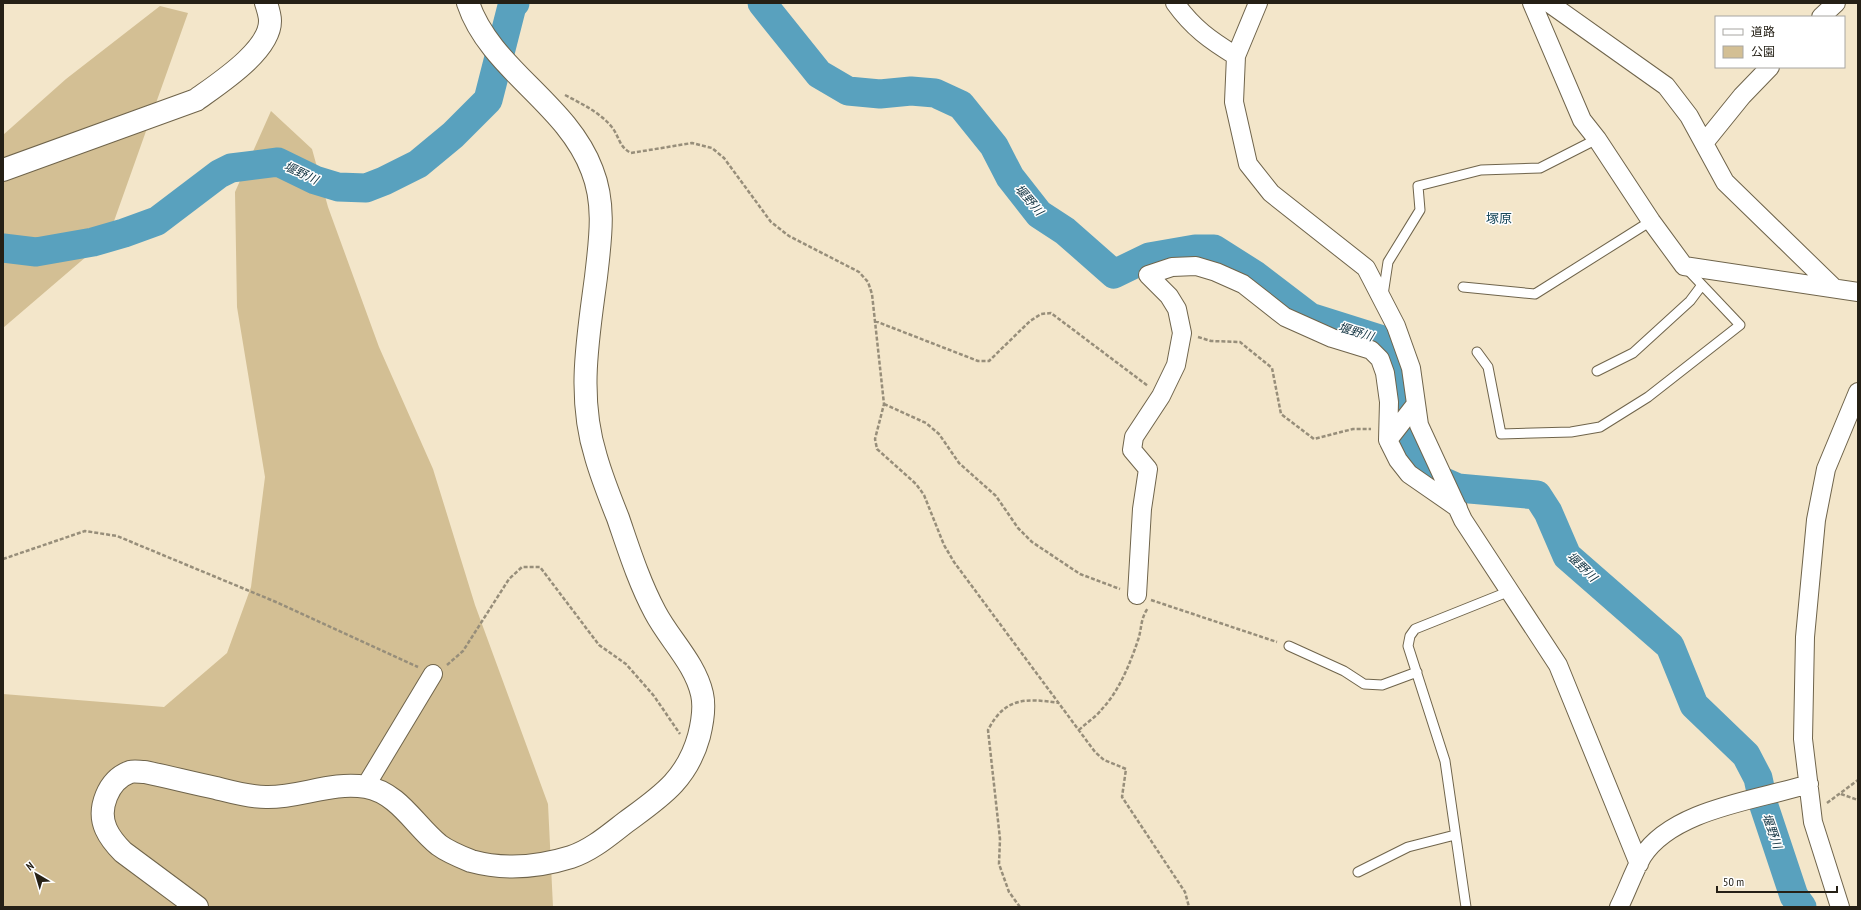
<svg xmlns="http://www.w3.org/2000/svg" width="1861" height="910" font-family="'PT Sans Narrow','Noto Sans JP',sans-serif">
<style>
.green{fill:#d3bf94}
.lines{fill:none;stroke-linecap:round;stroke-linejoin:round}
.river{stroke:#59a1be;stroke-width:29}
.lane-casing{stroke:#6f644b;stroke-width:11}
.street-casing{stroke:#6f644b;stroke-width:20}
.secondary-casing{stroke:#6f644b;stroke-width:24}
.path{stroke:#978e7a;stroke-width:2.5;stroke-dasharray:4 2;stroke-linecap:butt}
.lane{stroke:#fff;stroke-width:9}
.street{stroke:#fff;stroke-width:18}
.secondary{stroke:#fff;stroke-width:22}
.labels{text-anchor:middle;stroke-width:3;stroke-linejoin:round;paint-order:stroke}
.water-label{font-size:12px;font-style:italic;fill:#103240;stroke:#fff}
.quarter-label{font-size:13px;fill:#18485b;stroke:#fff}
</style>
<rect width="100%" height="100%" fill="#f3e6ca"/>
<path class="green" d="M160 6 188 13 108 238 3 328V135L66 79Z
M271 111 312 149 328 207 379 347 433 469 475 605 548 804 553 907H3V694L164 707 227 653 251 587 265 477 237 307 235 192Z"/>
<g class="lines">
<path class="river" d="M762 3 819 74 848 91 880 94 911 91 935 93 961 105 994 146 1010 177 1039 214 1065 231 1114 274 1149 257 1195 249H1214L1255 275 1310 317 1383 340 1395 362 1405 444 1426 474 1458 488 1537 495 1548 512 1567 556 1670 646 1694 705 1746 755 1758 778 1764 806 1794 896 1802 907
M3 248 36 252 93 242 124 233 157 221 219 174 231 168 278 162 315 180 338 187 366 188 384 181 418 164 453 135 488 100 512 6 515 3"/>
<g class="lane-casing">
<path id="lane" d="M1463 287 1535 294 1651 221
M1383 295 1388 262 1420 210 1418 186 1481 170 1540 168 1597 139
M1477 352 1488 367 1501 434 1571 432 1600 427 1648 397 1740 325 1686 268
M1597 371 1633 353 1690 301 1702 285
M1289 646 1344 671 1364 684 1382 685 1417 672
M1358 872 1408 847 1455 835
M1466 907 1445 761 1408 646 1410 636 1415 629 1510 591"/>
</g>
<g class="street-casing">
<path id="street" d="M1175 3C1193 28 1210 40 1236 56
M1258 3 1236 56 1234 102 1248 164 1271 193 1366 268 1396 326 1411 368 1419 425 1463 520 1558 665 1639 864
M1532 3 1582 120 1597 139 1651 221 1684 266 1858 292
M1549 3 1666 86 1689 116 1725 182 1834 288
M1821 17 1836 3
M1704 143 1742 96 1770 67
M1388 440 1416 404
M1137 595 1142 509 1148 469 1132 450 1134 437 1161 396 1176 365 1182 333 1177 309 1169 296 1148 275 1172 267 1196 266 1216 272 1243 284 1285 317 1332 338 1371 350 1380 359 1385 373 1389 402 1388 440 1398 460 1409 474 1458 508
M365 787 433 674
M1619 907C1627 891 1633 873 1642 857 1672 809 1758 800 1809 784
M1840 907 1813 822 1803 739 1805 637 1816 520 1826 469 1858 392"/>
</g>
<g class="secondary-casing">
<path id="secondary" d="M3 170 196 100C218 84 270 51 270 21 270 15 268 9 266 3
M197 907 123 852C116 845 110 838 106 829 97 809 108 780 130 772 134 771 140 772 145 772 169 777 192 783 216 788 232 792 249 797 266 797 299 798 332 781 366 787 399 793 415 826 439 845 447 851 461 857 471 861 504 870 539 867 571 857 592 850 609 835 626 822 660 797 687 780 699 736 702 724 705 707 702 694 695 663 669 639 655 612 639 582 629 550 618 518 610 498 602 478 596 457 577 397 588 338 596 277 600 241 606 205 592 170 567 103 490 69 468 3"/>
</g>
<path class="path" d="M565 95C582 104 599 112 611 126 620 137 618 146 631 153L692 143 712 148 724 158 771 222 789 236 859 272 868 282 872 294 884 404 875 439 877 449 916 484 924 495 944 545 954 562 1095 752 1104 760 1126 769 1122 797 1185 892 1189 907
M875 321 978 361H989L1030 321 1041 314 1051 313 1148 386
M1198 337 1211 341 1240 342 1272 368 1281 414 1314 439 1353 429H1371
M884 404 926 423 939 434 959 463 996 496 1018 528 1032 542 1080 574 1120 589
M3 559 85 531 117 536 276 602 418 667
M1151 600 1277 642
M447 665 463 651 509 579 522 567H540L599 645 626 664 654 696 680 734
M1079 730C1086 723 1096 717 1102 709 1119 691 1130 664 1138 640 1142 629 1140 619 1148 608
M1841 794 1858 800
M1827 803 1858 780
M1020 907 1009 892 999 864 1000 839 988 730C1005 697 1026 698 1059 703"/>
<use href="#lane" class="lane"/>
<use href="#street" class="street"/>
<use href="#secondary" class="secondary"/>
</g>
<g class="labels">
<g class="water-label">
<text transform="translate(301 173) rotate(25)" y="4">堰野川</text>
<text transform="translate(1029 200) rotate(49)" y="4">堰野川</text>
<text transform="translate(1356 332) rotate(17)" y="4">堰野川</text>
<text transform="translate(1582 567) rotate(44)" y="4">堰野川</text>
<text transform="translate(1772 831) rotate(71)" y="4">堰野川</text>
</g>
<g class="quarter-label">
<text x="1499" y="223">塚原</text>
</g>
</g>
<rect width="1861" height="910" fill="none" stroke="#252016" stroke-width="8"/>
<rect x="1715" y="16" width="130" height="52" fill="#ffffff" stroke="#a8a6a2"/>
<rect x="1723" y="29" width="20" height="6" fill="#ffffff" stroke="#a8a6a2"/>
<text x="1751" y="36" font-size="12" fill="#252016">道路</text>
<rect x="1723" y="46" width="20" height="12" fill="#d3bf94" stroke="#a8a6a2"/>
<text x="1751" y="56" font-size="12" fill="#252016">公園</text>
<g transform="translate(36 874) rotate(322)" stroke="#ffffff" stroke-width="3" paint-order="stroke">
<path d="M0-3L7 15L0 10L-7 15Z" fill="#252016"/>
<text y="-6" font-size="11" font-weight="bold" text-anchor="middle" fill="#252016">N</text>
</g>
<path d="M1717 886v6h120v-6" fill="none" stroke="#252016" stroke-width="2"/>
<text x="1723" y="886" font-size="12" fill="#252016" stroke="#ffffff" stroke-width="3" paint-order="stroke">50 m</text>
</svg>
